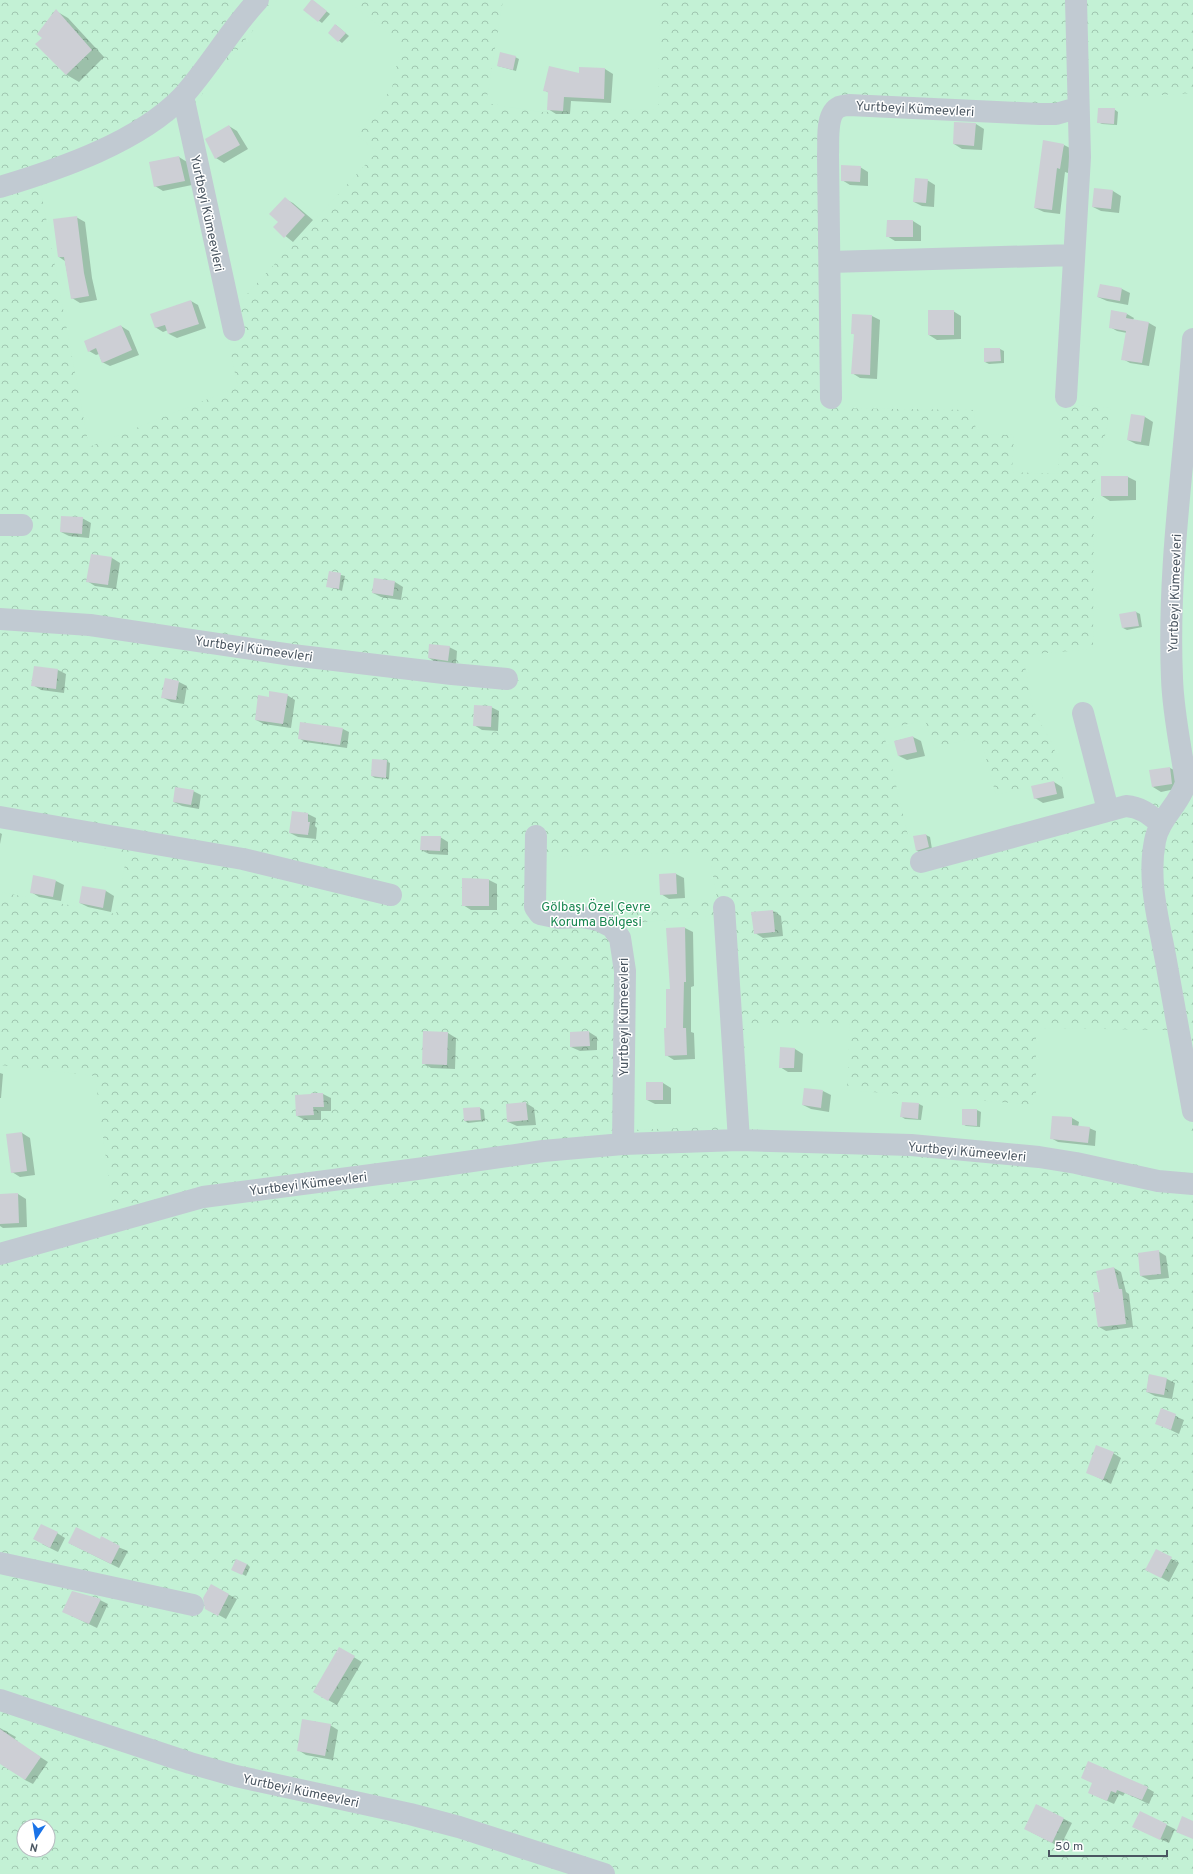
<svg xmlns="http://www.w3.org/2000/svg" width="1193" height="1874" font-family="Overpass,sans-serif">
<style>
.park{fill:url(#park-crowns);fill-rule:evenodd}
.garden{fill:#c3f1d5}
.shadow{fill:#0003}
.building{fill:#cdcfd5}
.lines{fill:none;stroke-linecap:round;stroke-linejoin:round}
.minor{stroke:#c1cad2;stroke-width:22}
.labels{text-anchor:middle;stroke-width:3;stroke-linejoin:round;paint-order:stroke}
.street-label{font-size:13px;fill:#4a5661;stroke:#fff}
.park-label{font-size:13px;fill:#17864f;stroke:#fff}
</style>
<defs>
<pattern id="park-crowns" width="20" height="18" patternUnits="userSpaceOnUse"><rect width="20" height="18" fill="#c3f1d5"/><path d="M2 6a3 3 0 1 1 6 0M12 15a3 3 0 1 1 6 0" fill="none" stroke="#a0c6b0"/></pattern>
</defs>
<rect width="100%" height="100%" fill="#f5f3f3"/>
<path class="park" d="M0 0H1193V1874H0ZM24 1826H48V1850H24Z"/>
<path class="garden" d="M277 0H346L401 43 392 88 357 135 377 152 237 305 192 107Z
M503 0H660L658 109 540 112 486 103Z
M1193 93V792L913 857 883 730 925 720 934 748 980 736 996 795 1063 778 1053 745 1033 710 1023 655 1093 649 1094 486 1111 408 1061 404 1058 474 1012 472 1014 435 976 434 974 410 825 408 823 150 827 100 1055 110 1066 101Z
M179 116 238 387 89 447 40 186 105 159 144 139Z
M0 827 127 853 116 914 0 892Z
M709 852 717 899 545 909 542 857Z
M716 916 728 1126 631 1130V923Z
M744 1023H850L847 1090 1036 1105V1028L1173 1030 1193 1141V1174L1037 1148 747 1129Z
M0 1065 95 1076 113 1212 0 1244Z"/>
<path class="shadow" d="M312 0 330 14 322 23 304 10Z
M56 11 68 18 104 57 79 82 67 75 37 44 43 38Z
M336 25 349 36 342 43 329 33Z
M515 57 519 59 516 71 498 66Z
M580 68 605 69 613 74 611 103 571 101 570 114H556L548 109 549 93 544 90 580 74Z
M1114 109 1118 112 1117 125 1102 124 1098 122Z
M976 124 984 129 982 150 962 149 954 144Z
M229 126 237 131 248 149 224 163 216 158Z
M1064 145 1072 149 1068 173 1065 172 1060 214 1044 212 1035 208Z
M179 157 187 162 192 185 163 191 155 186 150 163Z
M860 167 868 172V186L850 185 842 180Z
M927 180 935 185 934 207 922 206 914 202Z
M1095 189 1113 191 1121 196 1119 213 1101 211 1093 207Z
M285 199 293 203 313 220 293 242 274 227 279 222Z
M76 217 85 222 92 278 97 300 80 303 72 298 65 261 59 257Z
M913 221 921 226V241H895L887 236Z
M1101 285 1122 289 1130 293 1128 305 1107 301 1098 297Z
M191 301 198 305 206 328 177 338 169 334 168 330 163 332 155 327Z
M953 311 961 316V339L937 340 929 335Z
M1127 314 1134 318 1133 320 1149 323 1156 327 1149 366 1130 363 1123 359 1127 333 1117 331 1110 327Z
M872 316 880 320 877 379 860 378 852 373 855 335 852 333Z
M121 326 129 331 139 355 110 366 102 362 99 354 96 355 89 351Z
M1000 349 1004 351V363L989 364 985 362Z
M1132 415 1145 417 1153 422 1149 446 1136 444 1128 440Z
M1128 477 1136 481V500L1110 501 1102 496Z
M82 518 91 523 89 538 69 536 61 532Z
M92 555 112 558 120 563 116 589 95 586 87 581Z
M330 572 345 576 342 591 327 586Z
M395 582 403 587 401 600 381 597 373 593Z
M1136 612 1140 614 1142 627 1127 630 1123 628Z
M449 647 457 651 456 665 437 663 429 658Z
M35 667 58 670 66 674 64 693 41 690 33 685Z
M179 682 187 686 184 704 171 702 162 697Z
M287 695 295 700 291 728 264 724 256 720 269 698Z
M491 707 499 711 498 731 482 730 474 725Z
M343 729 349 732 347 748 305 742 299 738Z
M913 737 921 741 925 756 907 760 899 756 895 741Z
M386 761 390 763 389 779 375 778 372 776Z
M1170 768 1178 772 1180 788 1161 792 1153 787Z
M1054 782 1062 787 1064 798 1043 803 1035 798Z
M193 791 201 795 199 809 182 806 174 802Z
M293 812 308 814 316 818 315 826 317 828 316 839 298 837 290 833Z
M0 833 2 834 0 844Z
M926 835 930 837 932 849 920 853 916 850Z
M440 837 448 842V855L429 854 421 850Z
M676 874 684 878 685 898 669 899 661 894Z
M463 879 489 880 497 884V910H471L463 905Z
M56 881 64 885 61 901 39 897 31 892Z
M83 887 106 891 114 896 111 912 88 907 80 903Z
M773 911 781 916 783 936 763 938 755 933Z
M685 928 693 932 694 986 691 987V1032L694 1033 695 1059 674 1060 666 1055 671 990 667 929Z
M589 1032 597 1037V1050L580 1051 571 1047Z
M448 1033 456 1038 455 1069 431 1068 423 1063Z
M781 1048 795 1049 803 1054 802 1072H788L780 1067Z
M0 1073 3 1074 1 1098H0Z
M663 1083 671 1088V1104H655L647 1100Z
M823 1091 831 1095 829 1112 811 1109 803 1105Z
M323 1094 331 1098V1111H321V1120H305L297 1116Z
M526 1103 534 1108 536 1125 517 1126 508 1122 507 1105Z
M919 1104 923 1106 921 1120 905 1119 902 1117Z
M480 1108 484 1110 485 1121 468 1123 465 1121Z
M963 1110H977L981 1112 980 1127 966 1126 963 1124Z
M1072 1118 1079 1122 1078 1127 1089 1128 1096 1131 1095 1146 1058 1142 1051 1138Z
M22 1133 30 1138 35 1175 20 1177 12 1172Z
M18 1194 26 1199 27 1227 3 1228 0 1226V1195Z
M1158 1251 1166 1256 1169 1278 1149 1280 1141 1276Z
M1114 1268 1121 1272 1126 1292 1129 1294 1133 1327 1106 1331 1099 1327 1101 1292Z
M1149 1375 1167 1379 1175 1383 1172 1399 1155 1396 1147 1392Z
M1161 1410 1184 1420 1179 1434 1156 1423Z
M1113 1453 1121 1458 1111 1484 1087 1472Z
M57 1533 65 1538 58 1552 42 1544Z
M100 1540 128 1551 119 1568 69 1543Z
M1157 1551 1179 1563 1169 1582 1155 1574Z
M247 1564 250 1567 246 1576 236 1571Z
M211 1585 237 1599 226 1619 206 1608Z
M100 1600 108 1604 97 1628 72 1616Z
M340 1649 362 1662 337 1705 314 1692Z
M330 1725 338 1730 333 1760 306 1755 298 1750Z
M0 1728 16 1737 14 1740 48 1762 33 1784 25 1780 0 1754Z
M1093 1783 1147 1788 1154 1792 1149 1804 1125 1793 1123 1796 1119 1794 1114 1804 1090 1793Z
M1037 1805 1072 1823 1060 1847 1033 1833Z
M1140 1812 1175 1829 1169 1843 1142 1831Z"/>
<path class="building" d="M311 0H313L327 11 318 22 303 10Z
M56 9 92 50 66 75 35 44 42 38 37 34Z
M335 24 346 33 338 42 328 33Z
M500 52 516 56 513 70 497 66Z
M549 66 579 73V67L605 68 604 99 564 97 563 111 547 110 548 92 543 91Z
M1098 108H1115L1114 124 1097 123Z
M954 122 976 123 974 146 953 144Z
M229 125 240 145 215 159 205 139Z
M1043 140 1064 144 1060 169 1057 168 1052 210 1034 208Z
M179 156 185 181 154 187 149 162Z
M841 165 861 166 860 182 841 181Z
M915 178 928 179 926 203 913 202Z
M1094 188 1113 190 1111 209 1092 207Z
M285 197 305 215 284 238 273 227 278 222 269 214Z
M77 216 84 273 89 296 71 299 64 257H58L53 219Z
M887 220H913V237H886Z
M1100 284 1122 288 1120 301 1097 297Z
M191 300 199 324 168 334 165 325 155 328 150 314Z
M928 310H954V335H928Z
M1111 310 1127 313 1126 318 1149 322 1142 363 1121 360 1126 331 1109 328Z
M852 314 872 315 870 375 851 374 854 334H851Z
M121 325 132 350 102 363 96 348 88 352 84 341Z
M984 348H1000L1001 361 984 362Z
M1131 414 1145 416 1141 442 1127 440Z
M1101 476H1128V496H1101Z
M61 516 83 517 82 534 60 532Z
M91 554 112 557 108 585 86 582Z
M329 571 341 573 339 589 326 587Z
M374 578 395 581 393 596 372 593Z
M1136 611 1139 626 1122 628 1119 614Z
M429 644 450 646 448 661 428 658Z
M34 666 58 669 56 689 31 686Z
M165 678 179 681 176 700 161 698Z
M269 691 288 694 283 724 255 720 258 695 269 697Z
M474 705 492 706 491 727 473 726Z
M300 722 343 728 340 745 298 739Z
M913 736 917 752 898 756 894 741Z
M372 759 387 760 386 778 371 776Z
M1170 767 1172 784 1152 787 1149 770Z
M1054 781 1057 794 1034 799 1031 786Z
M175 787 194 790 191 805 173 802Z
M292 811 308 813V822H310L308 835 289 833Z
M926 834 929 847 916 851 913 836Z
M421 836H441L440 851 420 850Z
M676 873 677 894 660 895 659 874Z
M33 875 56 880 53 897 30 893Z
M462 878 489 879V906H462Z
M82 886 106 890 103 908 79 903Z
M773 910 775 932 754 934 751 912Z
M685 927 686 982H684L683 1028H686L687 1055 665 1056 664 1028H666V989H670L666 928Z
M423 1031 448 1032 447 1065 422 1064Z
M589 1031 590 1046 570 1047V1032Z
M780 1047 795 1048 794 1068H779Z
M646 1082H663V1100H646Z
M804 1088 823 1090 821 1108 802 1105Z
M311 1093H323L324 1107H313L314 1115 296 1116 295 1095 311 1094Z
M526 1102 528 1120 507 1122 506 1104Z
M902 1102 919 1103 918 1119 900 1117Z
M480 1107 481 1120 464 1121 463 1108Z
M962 1109H977V1126L962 1125Z
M1052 1116 1072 1117V1125L1090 1127 1088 1143 1050 1139Z
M22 1132 27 1171 11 1173 6 1134Z
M18 1193 19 1223 0 1224V1194Z
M1159 1250 1161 1274 1140 1276 1138 1253Z
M1114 1267 1119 1289H1122L1126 1324 1098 1327 1093 1292H1100L1096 1271Z
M1149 1374 1167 1378 1164 1395 1146 1392Z
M1161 1408 1176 1414 1171 1430 1155 1424Z
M1096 1445 1114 1452 1103 1480 1086 1473Z
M41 1524 58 1532 50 1548 33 1539Z
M76 1527 100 1539 101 1536 120 1546 111 1564 68 1543Z
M1156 1549 1172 1557 1161 1578 1145 1570Z
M236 1559 247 1564 242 1575 231 1570Z
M211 1584 229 1594 218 1616 205 1609 203 1598Z
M72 1591 101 1599 89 1624 62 1612Z
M339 1647 355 1656 328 1701 313 1692Z
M302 1719 331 1724 325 1756 297 1751Z
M0 1729 41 1757 25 1780 0 1764Z
M1088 1761 1148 1787 1142 1800 1117 1790 1116 1793 1111 1791 1107 1801 1088 1793 1092 1783 1081 1778Z
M1036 1804 1064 1818 1052 1843 1024 1829Z
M1140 1811 1167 1824 1160 1840 1132 1827Z
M1182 1816 1193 1821V1839L1176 1832Z"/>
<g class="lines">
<path class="minor" d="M183 96 234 330
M0 187C60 169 139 142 183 96 210 66 230 30 258 0
M830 262 1073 255
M1193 339C1186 451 1167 565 1172 678 1173 713 1181 748 1186 783 1179 805 1159 819 1155 841 1147 881 1159 922 1166 961 1175 1011 1184 1061 1193 1111
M1066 397 1080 157 1076 0
M831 398 828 155C829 142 825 114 839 107 842 106 846 105 849 105L1040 114H1056L1077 108
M0 525H22
M0 619 90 625 292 655 452 674 507 679
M1083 713 1108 810
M0 817 243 859 391 895
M536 836 535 907 540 914 559 918 582 917 598 920 612 927 620 938 625 971 623 1144
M921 862 1126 806C1141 807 1150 815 1161 824
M724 907 739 1140
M0 1254 203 1197 417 1169 543 1151 623 1144 739 1140 911 1145 1039 1157 1076 1163 1158 1181 1193 1184
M0 1563 193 1605
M0 1700 190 1763 236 1776 410 1814 459 1827 604 1874"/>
</g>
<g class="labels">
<g class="street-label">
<text transform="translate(915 108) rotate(3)" y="5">Yurtbeyi Kümeevleri</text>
<text transform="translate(208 213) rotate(78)" y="5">Yurtbeyi Kümeevleri</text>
<text transform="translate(1174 593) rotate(-88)" y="5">Yurtbeyi Kümeevleri</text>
<text transform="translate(254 648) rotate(8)" y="5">Yurtbeyi Kümeevleri</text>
<text transform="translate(623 1017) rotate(-90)" y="5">Yurtbeyi Kümeevleri</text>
<text transform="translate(967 1151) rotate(5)" y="5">Yurtbeyi Kümeevleri</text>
<text transform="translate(308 1183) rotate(-7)" y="5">Yurtbeyi Kümeevleri</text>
<text transform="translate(301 1790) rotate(12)" y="5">Yurtbeyi Kümeevleri</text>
</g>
<g class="park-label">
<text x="596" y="911">Gölbaşı Özel Çevre<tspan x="596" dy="15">Koruma Bölgesi</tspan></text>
</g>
</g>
<g transform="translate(36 1838) rotate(192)"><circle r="19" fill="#ffffff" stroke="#b7bbc0"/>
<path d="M0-3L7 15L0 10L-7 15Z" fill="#1a73e8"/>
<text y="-6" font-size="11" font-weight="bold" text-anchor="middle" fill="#4a5661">N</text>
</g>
<path d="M1049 1850v6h118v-6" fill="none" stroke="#4a5661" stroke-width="2"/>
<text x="1055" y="1850" font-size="12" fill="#4a5661" stroke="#ffffff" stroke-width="3" paint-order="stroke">50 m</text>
</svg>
